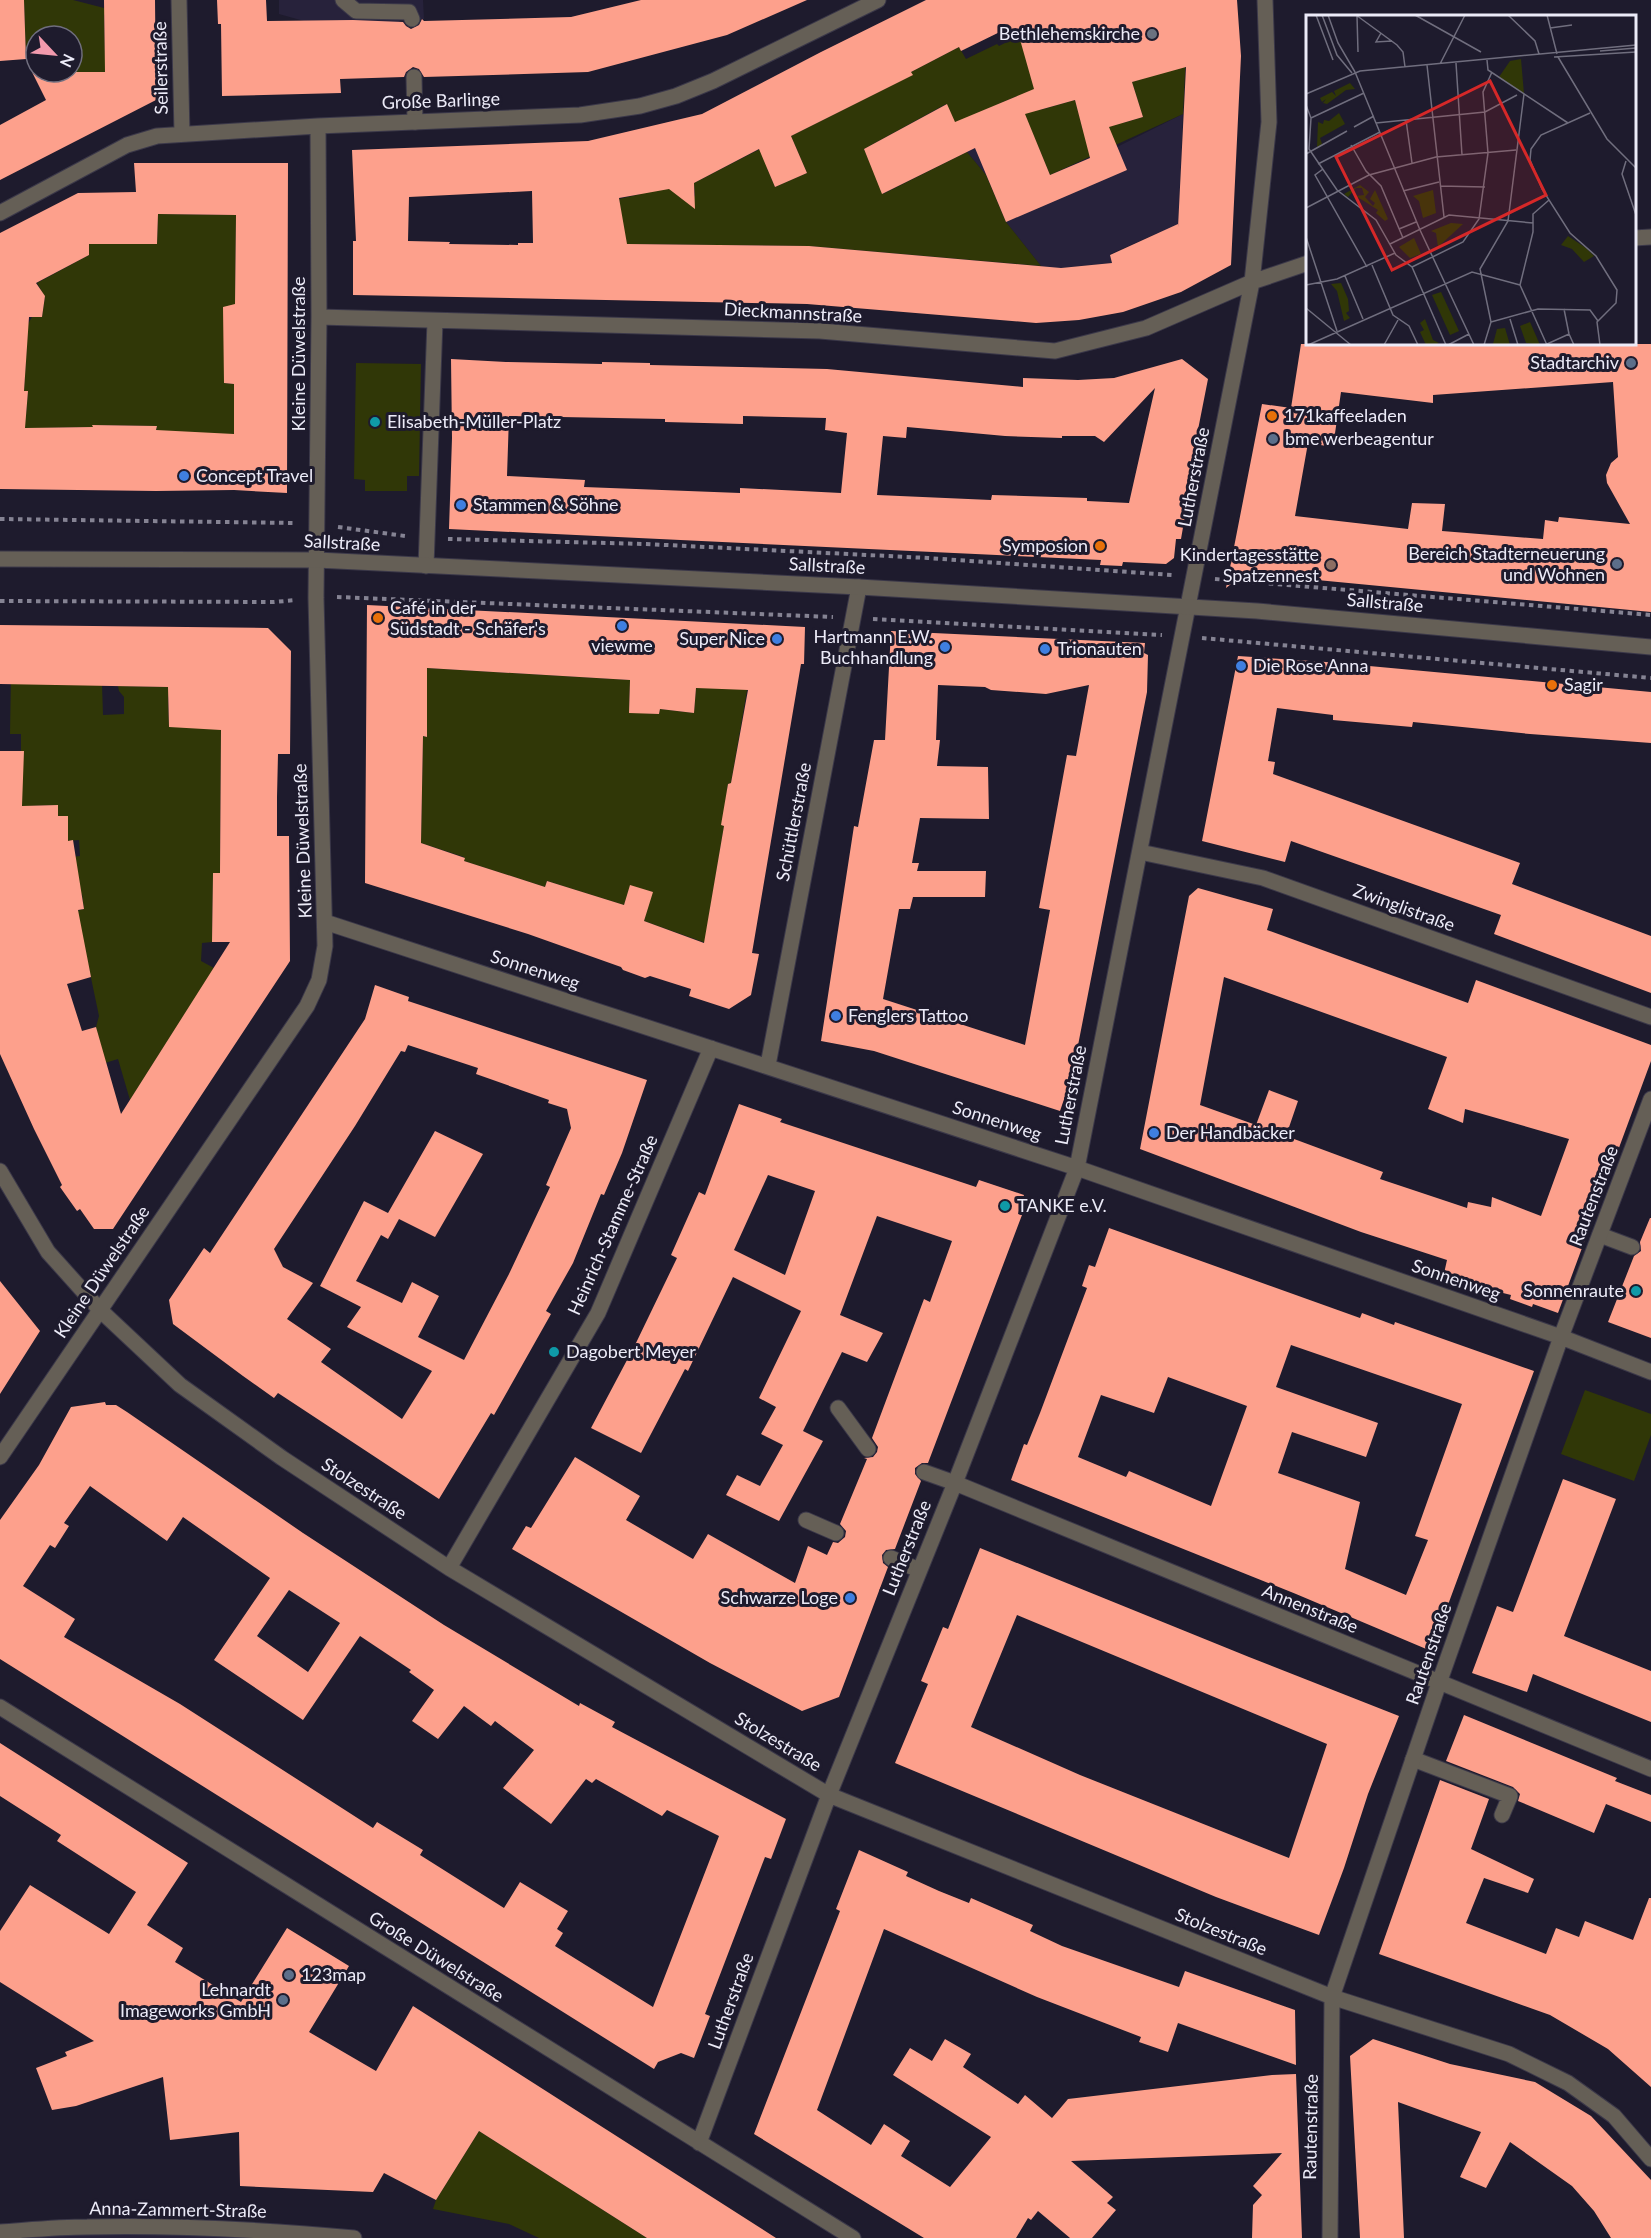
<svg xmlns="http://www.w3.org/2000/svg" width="1651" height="2238" font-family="Lato,sans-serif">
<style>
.built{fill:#27223b}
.green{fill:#303707}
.building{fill:#fda08c;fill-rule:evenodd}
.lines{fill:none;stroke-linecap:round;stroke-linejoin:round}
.service-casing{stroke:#3b3849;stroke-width:17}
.minor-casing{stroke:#3b3849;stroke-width:17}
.tertiary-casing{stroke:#3b3849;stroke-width:17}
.path{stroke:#858393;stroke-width:4;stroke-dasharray:4.5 4.5;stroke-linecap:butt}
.service{stroke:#655f56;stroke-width:15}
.minor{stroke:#655f56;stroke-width:15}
.tertiary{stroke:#655f56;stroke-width:15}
.worship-dot{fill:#6b7280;stroke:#1e1b2d;stroke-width:2}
.service-dot{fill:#5c6f8a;stroke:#1e1b2d;stroke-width:2}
.food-dot{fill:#e8710a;stroke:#1e1b2d;stroke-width:2}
.culture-dot{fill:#0f9aa8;stroke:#1e1b2d;stroke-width:2}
.shop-dot{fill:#3f7fe0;stroke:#1e1b2d;stroke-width:2}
.education-dot{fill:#8d6e63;stroke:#1e1b2d;stroke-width:2}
.labels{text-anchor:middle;stroke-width:6;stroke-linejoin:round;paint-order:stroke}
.poi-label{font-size:18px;fill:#ecebf8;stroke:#1e1b2d;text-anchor:start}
.street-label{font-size:18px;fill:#ecebf8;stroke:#1e1b2d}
.inset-road{fill:none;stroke:#706e7e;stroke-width:1.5}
.view{fill:#d62828;fill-opacity:0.15;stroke:#d62828;stroke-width:3}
.inset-edge{fill:none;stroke:#ecebf8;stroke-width:3}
</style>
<rect width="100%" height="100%" fill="#1e1b2d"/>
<path class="built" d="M279 0H423L424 19 400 20 399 23 339 25 338 20 304 21 279 14Z
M1183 114 1178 231 1158 233 1110 254 1112 263 1041 270V266L1006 222 986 175 967 152 955 123 969 116 979 138 1050 175 1117 147Z
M87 2227 354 2238H0Z"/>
<path class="green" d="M24 0H73L108 9V13L104 15 105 57 111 69 79 88 72 72V36H36V59H26Z
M1075 8 1040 110 1075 100 1083 130 1119 113 1123 123 1143 117 1132 82 1145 78 1186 53 1183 114 1050 175 1017 96 955 123 946 104 864 149 883 194 967 152 986 175 1006 222 1041 266 809 246 626 244 619 199 641 194 640 189 666 183 681 198 695 196 694 183 766 146 767 168 775 187 807 173 791 136 912 75 911 72 959 47 966 59 997 44 999 46Z
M158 214 236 215 235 304 224 383 234 384V419L248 440 156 431 157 426 93 425V427L38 428 16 434 26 415 28 391H24L28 324 32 317H42L45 297 37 283 89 255V244H157Z
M356 363 421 364 419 476H407V491H365V480L354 479Z
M427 668 630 680 629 712 659 714 660 709 694 713 696 688 750 673 731 783 728 784 722 825 724 826 707 928 706 943 644 921 652 892 630 886 624 905 547 881 545 887 464 861V857L421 843 423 736 427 737Z
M11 673 102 684 103 715 124 714V697L119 691 118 686 174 687V691L168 697 169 727 221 719 220 873 213 874 212 942 202 943 201 961 214 968 130 1100 118 1059 105 1063 96 1027 99 1016 77 911 84 909 82 894 76 895 72 857 80 856 79 840 57 842 68 832V817L58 816V805L28 806 16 816 24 751H21V734H10Z
M1585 1390 1651 1414V1435L1634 1481 1561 1454Z
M479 2131 647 2238H539L509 2224 433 2209 436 2200Z"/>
<path class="building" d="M0 0H24L26 59 0 61Z
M104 0H155L156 100 0 180V125L46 100 32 72H105Z
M217 0H266L267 21 353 20 403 22 406 26 411 29 419 25 422 19 424 21 571 17 641 0H807L727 35 588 72 424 77 419 69 413 67 406 72 404 77 340 79 341 93 222 96 221 24H218Z
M926 0H1237L1241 56 1231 265 1181 292 1123 312 1079 320 1036 323 807 304 353 295V241H356L352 150 588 141 702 114 821 52ZM1008 28 1014 39 1019 36 1034 89 955 122 947 104 864 149 882 194 975 148 1006 222 1127 170 1109 127 1143 117 1132 82 1186 67 1178 227V224L1110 255 1112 263 1061 268 809 246 627 244 619 198 669 189 695 209 694 183 759 149 775 187 807 173 791 136 913 75 911 72 959 47 961 51ZM1075 100 1090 158 1050 175 1025 114ZM532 191 533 243H518V245L449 244 450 242 408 241 409 197Z
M134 163H288L287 493 234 490 156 491 0 489V233L78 193 136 192ZM158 214 236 215 235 304 223 307 224 383 234 384V434L156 430 157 426 92 425 93 427 25 428 28 391H24L29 317H42L45 296 36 283 89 255V244H157Z
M1301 344H1651V612L1245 573 1226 588 1262 404 1291 408ZM1613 382 1618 457 1611 463 1606 475 1607 483 1630 524 1559 517 1558 522 1545 520 1543 539 1442 531 1445 504 1412 503 1408 529 1295 516 1308 443 1333 447 1341 392 1433 403V395Z
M451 359 506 362 602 364V362L650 363V365L827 369 1023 387V378L1078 380 1114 378 1182 359 1208 379 1181 516H1185L1181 539H1176L1174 558 1166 564 1123 562 1122 566 1100 565 1101 560 449 529 452 438ZM1155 388 1129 503 1087 501V498L992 495 991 500 877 495 883 436 906 438 907 427 1005 436 1062 438V436H1095L1104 442ZM509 416 665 419V422L743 424V416L826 418 825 430 847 433 841 493 740 488V493L584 487 585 480 507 476Z
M367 605 805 627 804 664H801L752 953 759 954 751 995 729 1009 689 996 691 989 650 976 645 978 623 970 621 967 528 934 365 883ZM427 668 630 680 629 713 659 714 660 709 694 713 696 688 748 690 731 783 728 784 721 825 724 826 704 943 644 921 653 892 630 885 624 905 547 881 545 887 464 861 465 858 421 843 423 736 427 737Z
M0 625 268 628 291 651 290 754H278L277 797V836H289L290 961 113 1229H94L80 1209 77 1211 60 1187 62 1185 34 1129 0 1054V751H24L22 806 58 805V816H68V841L73 840 84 909 78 910 91 977 67 984 82 1031 96 1027 121 1114 230 942H212L213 873H220L221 730 169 727 168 687 0 684Z
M891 631 1145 643 1144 653 1148 655 1147 692 1072 1076 1060 1111 874 1051 821 1041 854 826 858 827 874 740H885ZM938 685 985 687 991 690 1046 694 1089 685 1076 756 1067 755 1039 908 1050 910 1025 1045 883 999 899 909H910L913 897H985L986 871H917L919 863H912L920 818 989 819 988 767 937 766 940 740H936Z
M1238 656 1326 662 1651 692V743L1530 734 1413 722 1412 727 1333 720V715L1277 708 1268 761 1275 762 1273 774 1520 863 1512 884 1651 936V993L1494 934 1501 915 1291 841 1285 862 1202 841Z
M1198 888 1273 909 1267 930 1468 1003 1476 980 1651 1045V1061L1558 1313 1533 1304 1532 1307 1510 1299 1511 1295 1443 1278 1447 1260 1361 1232 1140 1149 1189 896ZM1224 977 1447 1057 1428 1109 1463 1123 1465 1109 1569 1139 1541 1216 1492 1197 1491 1207 1468 1202 1467 1208 1380 1179 1383 1172 1286 1136 1298 1101 1269 1090 1256 1125 1200 1105Z
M375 985 409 997 408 1001 647 1080 622 1153 604 1195 601 1194 573 1263 546 1311 551 1314 494 1415 491 1413 439 1499 278 1393 274 1398 243 1376 173 1324 169 1300 204 1248 210 1253 365 1019ZM408 1045 478 1068 476 1074 549 1100 548 1103 567 1109 571 1128 546 1185 550 1187 509 1274 464 1360 418 1337 439 1296 412 1282 402 1303 356 1281 381 1235 388 1239 399 1219 435 1237 483 1154 435 1131 388 1213 364 1201 320 1286 361 1307 347 1327 432 1371 402 1419 321 1362 331 1349 287 1319 313 1283 283 1267 274 1249 355 1126 401 1051 405 1052Z
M739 1104 782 1119 780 1122 976 1187 979 1180 1024 1195 1018 1214 1022 1215 928 1463H922L915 1468V1474L921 1481 895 1549 886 1550 882 1555 883 1563 888 1567 839 1697 802 1711 710 1663 512 1549 526 1526 531 1528 575 1457 640 1496 626 1520 693 1559 708 1534 795 1583 808 1546 827 1555 833 1542 838 1543 845 1537 846 1531 840 1524 867 1459 864 1458 873 1457 877 1452 878 1447 872 1438 924 1299 930 1302 952 1241 877 1216 840 1315 883 1333 867 1362 842 1352 803 1431 823 1441 779 1521 726 1495 737 1475 760 1486 783 1445 761 1434 776 1407 759 1398 801 1311 733 1277 688 1371 685 1369 641 1453 591 1428 635 1345 677 1258 671 1255 699 1192 705 1195ZM768 1175 815 1191 785 1275 734 1250Z
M1650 1218H1651V1338L1608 1322 1634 1256 1641 1251 1640 1242Z
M1109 1228 1360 1318 1362 1313 1394 1325 1395 1322 1534 1371 1431 1651 1296 1594 1011 1480 1024 1444 1027 1445 1040 1413 1087 1288 1082 1286 1089 1265 1095 1267ZM1291 1345 1462 1404 1415 1536 1428 1540 1406 1595 1345 1569 1360 1502 1278 1473 1292 1432 1366 1457 1378 1423 1276 1387ZM1168 1377 1247 1406 1211 1506 1129 1471 1126 1477 1078 1457 1101 1395 1154 1413Z
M0 1281 40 1331 0 1394Z
M105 1402 106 1405H116L127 1412 303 1533 444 1625 579 1706 580 1703 615 1722 612 1727 786 1819 771 1859 765 1857 705 2014 710 2016 694 2058 681 2053 658 2062 654 2069 0 1659V1520L39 1465 71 1407ZM90 1486 167 1541 183 1517 270 1578 214 1660 303 1720 360 1636 411 1670 409 1672 434 1690 412 1721 438 1739 464 1706 491 1726 495 1721 534 1750 503 1788 551 1824 586 1779 592 1783 596 1779 662 1816 667 1810 719 1836 653 2007 555 1946 563 1933 557 1929 568 1911 520 1882 504 1908 420 1855 423 1850 377 1822 373 1828 180 1704 64 1637 75 1619 23 1586 50 1545 55 1548 69 1526 64 1523ZM289 1590 340 1623 308 1672 257 1636Z
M1563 1479 1616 1499 1564 1636 1651 1671V1722L1533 1674 1527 1692 1472 1673 1497 1606 1513 1612Z
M980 1548 1249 1657 1399 1716 1368 1794 1344 1868 1319 1935 1216 1897 895 1763 928 1684 921 1681 943 1627 948 1629ZM1017 1615 1327 1744 1289 1858 1080 1775 971 1727Z
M1464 1715 1617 1778 1615 1781 1651 1795V1822L1606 1804 1594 1833 1518 1801 1520 1794 1513 1787 1446 1761Z
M0 1743 188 1863 147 1925 183 1948 175 1962 241 2002 287 1928 349 1966 309 2032 376 2071 413 2006 776 2238H647L479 2131 436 2200 384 2173 373 2192 240 2186 239 2132 170 2140 163 2077 76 2106 52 2110 36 2068 67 2056 65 2052 94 2041 0 1982V1931L30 1885 109 1934 136 1892 57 1841 61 1835 0 1796Z
M1440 1780 1489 1799 1471 1849 1534 1879 1528 1893 1484 1878 1466 1923 1546 1954 1556 1928 1579 1937 1585 1921 1633 1940 1649 1898H1651V2087L1608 2049 1550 2015 1379 1954Z
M859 1850 908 1872 906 1876 939 1891 969 1903 971 1898 1033 1925 1030 1931 1062 1946 1179 1987 1185 1971 1295 2010 1296 2065 1178 2023 1168 2052 1139 2042 1141 2037 1037 1997 884 1929 817 2110 871 2145 884 2124 910 2141 901 2156 950 2187 991 2137 893 2075 910 2048 932 2061 945 2039 971 2054 963 2067 1018 2104 1025 2095 1052 2118 1068 2099 1272 2075 1296 2074 1302 2238H1252L1253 2205 1262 2195 1253 2186 1282 2153 1071 2161 1113 2197 1107 2203 1116 2210 1092 2238H1070L1038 2211 1031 2220 1028 2218 1016 2238H924L754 2134 840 1911 836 1909Z
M1373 2039 1450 2064 1535 2082 1591 2116 1651 2180V2238H1611L1594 2211 1572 2186 1510 2142 1486 2188 1460 2177 1481 2132 1398 2102 1404 2238H1360L1350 2056Z"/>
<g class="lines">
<g class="service-casing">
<path id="service" d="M343 0 356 11 409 12 412 19
M414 77 415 122
M1600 1235 1632 1247
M838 1408 868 1449
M924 1472 955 1483
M806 1520 836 1533
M891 1558 919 1570
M1413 1759 1510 1796 1502 1815"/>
</g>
<g class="minor-casing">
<path id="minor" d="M179 0 182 134
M0 213 127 145 157 136 318 126 580 115 640 106 676 96 713 81 878 0
M1634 238 1651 237
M319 317 820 331 1055 351 1146 328 1252 282 1308 263
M426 566 435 321
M1140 852 1263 878 1651 1017
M325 922 1077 1168 1561 1337 1651 1372
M768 1065 859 587
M0 1171 48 1252 100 1310 180 1385 282 1458 449 1568 829 1795 1332 1997 1509 2054 1568 2083 1614 2116 1651 2159
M0 1457 307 1006 319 980 325 946 316 598 319 317 318 126
M955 1483 1651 1769
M449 1568 598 1313 711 1048
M0 1707 853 2238
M699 2143 829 1795 955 1483 1077 1168 1252 282 1269 122 1265 0
M0 2232C29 2230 58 2227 87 2227 176 2225 266 2230 354 2238
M1330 2238 1332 1997 1439 1683 1561 1337 1651 1099"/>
</g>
<g class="tertiary-casing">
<path id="tertiary" d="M0 559 317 560 859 587 1257 611 1651 647"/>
</g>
<path class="path" d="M0 519 295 523
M338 527 405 536
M448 539 646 544 928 558 1172 575
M1215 579 1651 615
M337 597 833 617
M0 601 274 602 296 600
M873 619 1162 635
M1202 638 1651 678"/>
<use href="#service" class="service"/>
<use href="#minor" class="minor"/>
<use href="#tertiary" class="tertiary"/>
</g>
<circle class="worship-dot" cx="1152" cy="34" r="6"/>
<g class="service-dot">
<circle cx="1631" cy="363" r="6"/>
<circle cx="1273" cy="439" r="6"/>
<circle cx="1617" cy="564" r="6"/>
<circle cx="289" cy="1975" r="6"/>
<circle cx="283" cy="2000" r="6"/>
</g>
<g class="food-dot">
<circle cx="1272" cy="416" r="6"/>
<circle cx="1100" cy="546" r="6"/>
<circle cx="378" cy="618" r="6"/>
<circle cx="1552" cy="685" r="6"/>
</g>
<g class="culture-dot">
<circle cx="375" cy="422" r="6"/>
<circle cx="1005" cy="1206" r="6"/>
<circle cx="1636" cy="1291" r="6"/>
<circle cx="554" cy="1352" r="6"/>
</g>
<g class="shop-dot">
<circle cx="184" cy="476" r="6"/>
<circle cx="461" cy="505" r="6"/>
<circle cx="622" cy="626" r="6"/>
<circle cx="777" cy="639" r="6"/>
<circle cx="945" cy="647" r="6"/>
<circle cx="1045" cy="649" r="6"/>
<circle cx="1241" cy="666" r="6"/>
<circle cx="836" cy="1016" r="6"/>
<circle cx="1154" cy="1133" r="6"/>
<circle cx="850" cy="1598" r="6"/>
</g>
<circle class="education-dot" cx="1331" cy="565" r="6"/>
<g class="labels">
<g class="poi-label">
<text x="1140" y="40" text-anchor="end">Bethlehemskirche</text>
<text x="1619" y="369" text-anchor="end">Stadtarchiv</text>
<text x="1284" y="422">171kaffeeladen</text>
<text x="387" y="428">Elisabeth-Müller-Platz</text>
<text x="1285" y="445">bme werbeagentur</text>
<text x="196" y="482">Concept Travel</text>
<text x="473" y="511">Stammen &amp; Söhne</text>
<text x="1088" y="552" text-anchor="end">Symposion</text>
<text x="1605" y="560" text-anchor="end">Bereich Stadterneuerung<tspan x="1605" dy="21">und Wohnen</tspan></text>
<text x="1319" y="561" text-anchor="end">Kindertagesstätte<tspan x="1319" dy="21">Spatzennest</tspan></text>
<text x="390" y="614">Café in der<tspan x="390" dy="21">Südstadt - Schäfer's</tspan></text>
<text x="933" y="643" text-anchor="end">Hartmann E.W.<tspan x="933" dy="21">Buchhandlung</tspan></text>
<text x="765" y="645" text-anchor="end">Super Nice</text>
<text x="622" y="652" text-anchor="middle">viewme</text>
<text x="1057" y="655">Trionauten</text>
<text x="1253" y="672">Die Rose Anna</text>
<text x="1564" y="691">Sagir</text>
<text x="848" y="1022">Fenglers Tattoo</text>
<text x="1166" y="1139">Der Handbäcker</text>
<text x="1017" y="1212">TANKE e.V.</text>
<text x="1624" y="1297" text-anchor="end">Sonnenraute</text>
<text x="566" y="1358">Dagobert Meyer</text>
<text x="838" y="1604" text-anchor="end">Schwarze Loge</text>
<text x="301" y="1981">123map</text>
<text x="271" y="1996" text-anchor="end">Lehnardt<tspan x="271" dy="21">Imageworks GmbH</tspan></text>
</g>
<g class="street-label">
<text transform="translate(161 68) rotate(-91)" y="6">Seilerstraße</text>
<text transform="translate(441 101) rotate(-2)" y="6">Große Barlinge</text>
<text transform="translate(793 313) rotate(3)" y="6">Dieckmannstraße</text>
<text transform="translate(299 354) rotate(-90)" y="6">Kleine Düwelstraße</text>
<text transform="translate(1194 477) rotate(-79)" y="6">Lutherstraße</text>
<text transform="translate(342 543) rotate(3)" y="6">Sallstraße</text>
<text transform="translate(827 566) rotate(3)" y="6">Sallstraße</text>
<text transform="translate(1385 603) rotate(5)" y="6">Sallstraße</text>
<text transform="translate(794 822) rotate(-79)" y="6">Schüttlerstraße</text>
<text transform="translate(303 841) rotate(-92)" y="6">Kleine Düwelstraße</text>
<text transform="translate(1404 908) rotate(20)" y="6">Zwinglistraße</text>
<text transform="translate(535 970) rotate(18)" y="6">Sonnenweg</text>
<text transform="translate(1071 1095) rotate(-79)" y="6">Lutherstraße</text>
<text transform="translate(997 1121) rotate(18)" y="6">Sonnenweg</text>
<text transform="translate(1594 1196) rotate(-69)" y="6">Rautenstraße</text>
<text transform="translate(613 1225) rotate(-66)" y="6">Heinrich-Stamme-Straße</text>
<text transform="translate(102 1272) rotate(-56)" y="6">Kleine Düwelstraße</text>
<text transform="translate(1456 1280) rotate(19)" y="6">Sonnenweg</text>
<text transform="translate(364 1489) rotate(33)" y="6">Stolzestraße</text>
<text transform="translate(907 1548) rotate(-68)" y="6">Lutherstraße</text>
<text transform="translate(1310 1609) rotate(22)" y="6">Annenstraße</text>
<text transform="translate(1429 1654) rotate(-71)" y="6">Rautenstraße</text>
<text transform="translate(778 1742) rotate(31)" y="6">Stolzestraße</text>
<text transform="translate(1221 1932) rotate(22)" y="6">Stolzestraße</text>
<text transform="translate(436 1957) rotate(32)" y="6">Große Düwelstraße</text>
<text transform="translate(731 2001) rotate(-70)" y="6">Lutherstraße</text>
<text transform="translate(1311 2127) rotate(-89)" y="6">Rautenstraße</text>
<text transform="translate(178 2210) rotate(1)" y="6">Anna-Zammert-Straße</text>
</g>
</g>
<g transform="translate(1306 15)">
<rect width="330" height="330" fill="#1e1b2d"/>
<path d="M215 44 218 79 193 62 204 46ZM44 68 49 74 40 75 21 89 17 88 20 84 16 87 14 83 26 77 30 81 28 76ZM33 98 39 109 14 123 16 129 11 132 12 107 17 109 18 105 23 106ZM54 170 63 177 59 182 67 191 69 188 64 184 69 175 82 204 79 206 70 198 72 195 50 181 58 180 56 173H50L42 182 38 179ZM127 175 130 198 117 203 113 186 107 181ZM145 208 157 209 132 232 130 218 125 216ZM262 221 280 233 288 241 278 247 266 234 255 230ZM108 223 115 239 104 243 93 232ZM35 268 42 284 43 296 40 298 44 303 38 306 31 276 25 269ZM135 277 153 316 144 320 126 280ZM119 304 127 325 133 328 128 330H120L114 317 118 315 114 308ZM224 307 231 323 234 330 220 328 214 311ZM199 313 204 330 187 329 191 314Z" fill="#303707"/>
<path class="inset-road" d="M10 0 27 45M16 0 31 40 46 58M22 0 32 28 49 57M50 0 91 30 97 37 99 52M109 0 175 37M202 0 229 26 233 39M241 0 251 39M51 1 52 37M244 13 266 10M75 18 70 27 86 26M294 36 330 33M248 42 330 37M252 42 301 124 330 153M181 45 182 55 262 108M150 48 156 140M134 49 159 0M121 50 138 202M49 57 114 215 168 330M0 79 54 56 330 30M0 90 5 103 3 134 31 175 70 205 90 240 106 252 140 330M284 98 235 120 225 134 224 145 236 174 264 218 290 241 311 275 310 288 291 307 294 330M5 103 58 78M100 105 106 148M70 108 179 97 211 80M48 112 68 101M45 130 60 156 75 171 97 223M0 139 41 116M320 146 316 159 330 200M12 149 74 117M17 154 9 160 61 252M134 171 179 172M97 176 133 167M0 193 63 160 130 142 210 135M93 214 110 207M0 222 31 316M84 229 143 200 227 208M66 250 87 300 103 311 112 330M106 252 157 227 173 204 182 138 177 77 186 57M39 261 57 304M0 270 31 264 89 238M0 293 45 330M258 294 263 319M204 304 212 330M185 307 232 294 284 295 292 306M241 329 263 319 268 330M2 330 166 257 214 270M78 330 92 305M142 330 163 319M178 330 185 307 174 254 202 206 218 79M241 330 214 270 227 217V199L243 185"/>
<path class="view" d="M184 66 240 180 86 255 30 142Z"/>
<rect width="330" height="330" class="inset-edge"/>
</g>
<g transform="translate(54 54) rotate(116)"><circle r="28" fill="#1e1b2d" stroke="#706e7e" stroke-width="1.5"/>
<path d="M0-4.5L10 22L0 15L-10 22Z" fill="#f29aad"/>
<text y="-9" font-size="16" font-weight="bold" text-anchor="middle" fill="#ecebf8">N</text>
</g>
</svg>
